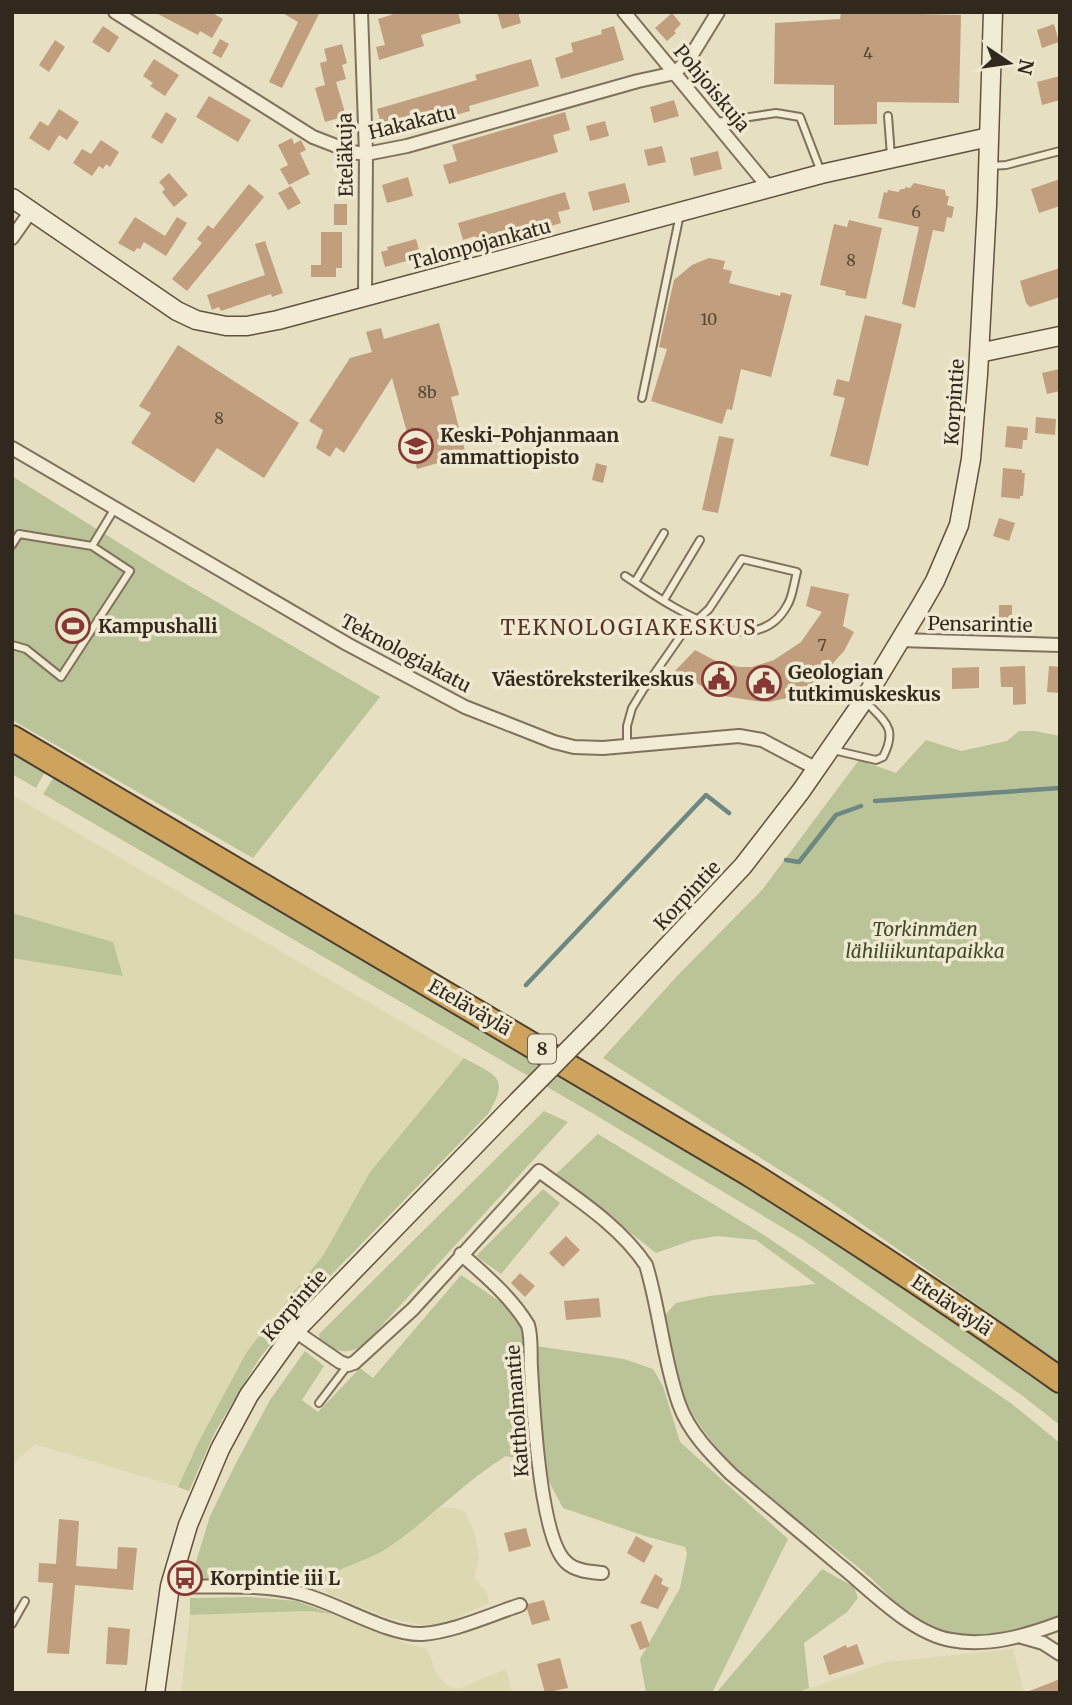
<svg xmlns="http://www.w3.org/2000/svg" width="1072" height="1705" font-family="Merriweather,serif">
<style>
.farmland{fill:#dcd8b1}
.green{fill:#bbc498}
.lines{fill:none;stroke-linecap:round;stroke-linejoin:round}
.stream{stroke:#6d8782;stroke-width:4.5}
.building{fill:#c19e7d}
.lane-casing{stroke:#7f715c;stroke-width:10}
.street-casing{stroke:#7f715c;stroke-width:16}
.secondary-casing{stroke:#61523f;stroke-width:21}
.highway-casing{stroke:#4d3f30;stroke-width:28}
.lane{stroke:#f3ecd4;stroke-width:6}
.street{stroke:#f3ecd4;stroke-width:12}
.secondary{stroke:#f3ecd4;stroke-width:18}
.highway{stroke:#cda35d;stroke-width:24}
.secondary-bridge-casing{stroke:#61523f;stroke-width:21;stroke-linecap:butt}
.secondary-bridge{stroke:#f3ecd4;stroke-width:18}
.labels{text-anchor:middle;stroke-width:7;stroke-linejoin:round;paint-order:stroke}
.number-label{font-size:16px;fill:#554636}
.shield{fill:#f0e9d1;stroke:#6a6254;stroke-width:2}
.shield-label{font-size:18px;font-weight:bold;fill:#31281e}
.street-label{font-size:19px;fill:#31281e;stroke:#f0e9d1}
.poi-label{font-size:19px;font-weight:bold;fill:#31281e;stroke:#f0e9d1;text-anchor:start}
.park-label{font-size:19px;font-style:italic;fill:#3f4b27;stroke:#f0e9d1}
.neighbourhood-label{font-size:21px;letter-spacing:2px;fill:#583223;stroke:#f0e9d1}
</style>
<rect width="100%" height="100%" fill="#e7dfc2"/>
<path class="farmland" d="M14 796 464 1058 370 1172 324 1254 246 1353 198 1443 178 1487 35 1444 12 1465V958L123 975 112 942 12 913V816Z
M440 1508H455L466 1513 475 1534 479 1559 474 1578 486 1591 489 1603 445 1623 424 1625 392 1619 328 1594 325 1587 329 1575 386 1548Z
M309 1611 332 1614 408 1644 427 1649 436 1672 447 1686 458 1689 506 1669 512 1693H181L190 1615Z
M1013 1649 1024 1693H796L886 1662Z"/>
<path class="green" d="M12 476 164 571 380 697 253 858 12 720Z
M1019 731H1035L1060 736V1363L832 1203 603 1058 678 975 762 890 859 760 896 773 926 740 961 751 1007 741Z
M12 752 45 772 36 788 12 774Z
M54 777 811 1224 904 1285 1060 1395V1425L1024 1397 805 1241 592 1113 43 794Z
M12 913 113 942 123 976 12 958Z
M464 1058C497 1076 510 1077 488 1114L300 1307 259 1359 215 1432 189 1491 178 1487 198 1443 246 1353 324 1254 370 1172Z
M544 1111 568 1122 364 1345C349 1355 334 1352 320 1342L319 1334Z
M598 1134 764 1235 1012 1404 1060 1443V1618C1023 1630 979 1642 940 1630 909 1621 895 1601 873 1580 815 1528 740 1488 697 1421 677 1390 673 1351 665 1315L676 1303 709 1296 816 1284 756 1240 717 1236 693 1240 656 1253 556 1174Z
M543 1189 560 1203 501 1274 476 1256Z
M461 1275 514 1311 536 1346 624 1359 653 1369 663 1386 680 1442 788 1539 712 1693H646L640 1659 680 1588 687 1554 685 1547 645 1536 563 1508 540 1465 506 1456C464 1482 430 1519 389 1547 371 1559 348 1565 329 1575L325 1587 294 1582 191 1578 210 1516 235 1465 270 1400 305 1351 324 1366 302 1400 318 1412 360 1368 373 1378Z
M822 1569 854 1587 858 1598 847 1612 804 1643 809 1688 796 1693H716Z
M250 1597 297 1601 332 1614 309 1611 190 1615V1598Z"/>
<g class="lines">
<path class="stream" d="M875 801 1060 788
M786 860 799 862 836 815 861 806
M526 985 706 795 729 813"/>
</g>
<path class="building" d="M154 12H211L223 19 212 38 200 31 198 35Z
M281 12H320L282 88 269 82 298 22Z
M400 12H458L461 23 421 35 424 46 379 60 376 47 385 45 378 19Z
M497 12H518L521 23 502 29Z
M841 12 961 15 959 103 877 102V124L834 125V85L774 84 775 23 840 19Z
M672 13 681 24 674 31 676 33 667 41 655 28Z
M1054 24 1059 42 1042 48 1037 30Z
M103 26 119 37 109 53 92 42Z
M614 26 624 60 561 79 555 58 573 52 571 43 602 34 601 30Z
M220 39 229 44 221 58 212 53Z
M55 40 65 47 49 72 39 65Z
M342 44 347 63 342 65 346 79 336 82 346 116 325 122 315 88 325 85 320 63 327 61 324 49Z
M154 59 179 75 165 96 150 86 153 83 143 76Z
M531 59 539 86 469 106 470 111 384 135 377 109 477 80 475 75Z
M1060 76V100L1042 105 1037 82Z
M209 96 251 120 238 142 196 117Z
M674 100 679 116 654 123 650 107Z
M59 109 79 122 67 140 59 135 49 151 29 138 40 121 48 126Z
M166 112 177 119 162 144 151 137Z
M565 112 570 130 553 135 558 152 449 184 443 165 457 161 452 145Z
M605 121 609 136 590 141 586 126Z
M292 138 294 144 301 140 306 150 300 153 310 174 289 185 280 169 288 165 278 145Z
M101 140 119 152 110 167 106 164 103 169 99 166 92 176 73 163 82 149 91 154Z
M662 146 666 162 648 166 644 150Z
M718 151 722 169 694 176 690 158Z
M169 173 188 195 174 207 162 192 165 189 159 182Z
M408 177 413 196 387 203 382 185Z
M1060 179V206L1039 213 1031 189Z
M625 183 630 202 593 211 588 192Z
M914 183 945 190 946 196H949L947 205 954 207 952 218 947 217 944 232 933 230 915 308 902 304 919 227 878 218 884 192 887 193 888 190 898 192 901 189H905V187L910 188Z
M249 184 264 197 187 291 172 279 202 243 197 239 208 225 213 229Z
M291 186 301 203 288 210 278 193Z
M565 192 570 209 558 212 561 223 479 247 475 236 463 240 458 223Z
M334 204H347V225H334Z
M135 217 165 236 177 217 187 223 166 256 144 242 140 249 137 248 134 252 118 243Z
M849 220 882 228 866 299 845 295 846 291 820 285 834 224 847 227Z
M321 232H342V268H336V277H311V265H321Z
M416 239 421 257 385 267 381 252 388 250 387 247Z
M265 241 283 293 272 297 271 294 221 311 219 307 212 310 207 295 265 275 255 244Z
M709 258 725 261 723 269 732 271 729 283 780 296 781 292 792 295 771 377 741 369 732 410 727 409 722 424 651 401 667 349 659 347 674 280 692 265Z
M1060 268V297L1030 307 1026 303 1020 281Z
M865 315 902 324 868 466 830 456 845 398 833 395 837 379 849 382Z
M439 323 459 395 451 397 466 455 417 469 392 378 344 453 336 447 330 457 316 448 323 430 309 421 350 358 372 352 366 332 381 328 384 339Z
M178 345 299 423 264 478 217 448 194 483 131 443 151 413 139 406Z
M1060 369V391L1047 394 1042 373Z
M1036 417 1056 419 1055 435 1035 433Z
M1007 426 1028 428 1027 440H1023L1022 449 1005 447Z
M719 436 734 439 718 513 702 510Z
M596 463 607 466 603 483 592 480Z
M1003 468 1022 470V473H1025L1023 496H1020V499L1001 497Z
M999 518 1015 523 1009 541 993 536Z
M811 586 849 594 843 626 854 632 844 651 818 680 787 698 769 702 755 701 718 695 675 671 695 650 716 661 739 667H752L774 660 801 642 822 612 806 606Z
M999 605H1012V622L999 621Z
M1025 666 1026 704 1013 705V687H1001L1000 667Z
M1049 666 1060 667V693L1047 692Z
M979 667V688L952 689V668Z
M566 1236 580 1250 563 1267 549 1253Z
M520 1273 535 1286 525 1297 511 1283Z
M599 1298 601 1317 566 1320 564 1301Z
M59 1519 79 1521 76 1566 117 1569 118 1547 137 1548 133 1590 75 1585 69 1654 47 1653 53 1583 38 1582 39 1563 56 1564Z
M526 1528 531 1546 509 1552 504 1533Z
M636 1536 653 1546 644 1563 627 1553Z
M655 1574 663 1579 661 1584 669 1588 658 1609 640 1603Z
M544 1600 550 1620 532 1625 527 1609 528 1604Z
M641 1621 650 1646 640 1650 630 1625Z
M108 1627 130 1629 127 1665 106 1664Z
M857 1644 864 1664 829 1675 823 1656 846 1645 847 1648Z
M560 1658 568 1688 545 1693 537 1664Z
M1060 1679V1693H1028L1027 1692Z"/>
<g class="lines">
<g class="lane-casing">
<path id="lane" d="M888 116 891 156
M717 122 776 113 800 117 821 172
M990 166 1006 165 1060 151
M642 398 680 214
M12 545 19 534 92 546 130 571 61 677 26 649 12 645
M92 546 115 508
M625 576C664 601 754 669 788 604 793 595 794 582 797 572L742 559 709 609 682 634 643 690 632 708 627 726V746
M635 582 664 533
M664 600 700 540
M833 750 876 760 883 757C898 728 885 722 866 702
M319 1403 348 1365
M12 1624 25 1601"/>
</g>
<g class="street-casing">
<path id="street" d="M115 12 313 137 352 152 366 154 407 146 638 81 675 73 691 56 718 12
M361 12 366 154 365 296
M624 12 770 189
M12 238 31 211
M12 448 347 644 465 707 554 742 574 747 603 748 739 736 762 740 817 769
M900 640 1060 645
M461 1254C486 1276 511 1297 528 1325 532 1339 530 1353 531 1368 533 1406 540 1538 566 1562 575 1571 590 1572 602 1573
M295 1331 340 1362 348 1365 354 1363 413 1309 539 1171C577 1199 620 1226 646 1265 660 1311 663 1359 679 1404 689 1432 711 1454 731 1474 766 1504 802 1533 837 1563 869 1588 910 1633 951 1640 988 1647 1025 1636 1060 1623
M170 1586C211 1588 254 1583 294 1592 331 1599 387 1636 422 1634 453 1632 490 1615 520 1605
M1022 1637 1043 1643 1060 1654"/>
</g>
<g class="secondary-casing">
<path id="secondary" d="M12 198 177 311 196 320 226 326H247L278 320 821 174 989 137
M979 353 1060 336
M597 1021 743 866 801 791 864 700 919 609 935 581 959 525 971 459 978 374 987 205 993 12
M155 1693 170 1586 188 1525 220 1449 249 1395 295 1331 518 1101"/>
</g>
<g class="highway-casing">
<path id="highway" d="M12 738 750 1174C855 1240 959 1308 1060 1380"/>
</g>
<use href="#lane" class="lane"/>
<use href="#street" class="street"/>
<use href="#secondary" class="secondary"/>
<use href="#highway" class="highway"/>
<g class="secondary-bridge-casing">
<path id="secondary-bridge" d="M518 1101 597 1021"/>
</g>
<use href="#secondary-bridge" class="secondary-bridge"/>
</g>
<defs>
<g id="school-ring" transform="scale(1.75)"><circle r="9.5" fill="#f0e9d1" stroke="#863934" stroke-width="1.5"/><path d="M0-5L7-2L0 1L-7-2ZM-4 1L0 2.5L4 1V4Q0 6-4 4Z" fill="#863934"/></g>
<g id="stadium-ring" transform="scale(1.75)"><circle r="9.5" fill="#f0e9d1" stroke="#863934" stroke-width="1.5"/><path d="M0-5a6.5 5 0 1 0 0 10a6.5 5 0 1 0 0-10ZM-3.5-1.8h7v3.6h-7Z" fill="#863934"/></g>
<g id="civic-ring" transform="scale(1.75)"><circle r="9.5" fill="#f0e9d1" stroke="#863934" stroke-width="1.5"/><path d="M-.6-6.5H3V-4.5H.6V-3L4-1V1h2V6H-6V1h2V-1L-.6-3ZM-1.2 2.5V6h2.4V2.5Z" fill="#863934"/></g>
<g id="bus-ring" transform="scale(1.75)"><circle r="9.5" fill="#f0e9d1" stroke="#863934" stroke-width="1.5"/><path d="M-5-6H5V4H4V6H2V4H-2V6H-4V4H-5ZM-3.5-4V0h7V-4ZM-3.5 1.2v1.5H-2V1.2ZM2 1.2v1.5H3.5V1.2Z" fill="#863934"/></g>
</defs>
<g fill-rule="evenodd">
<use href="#school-ring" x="416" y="446"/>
<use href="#stadium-ring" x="73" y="626"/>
<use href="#civic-ring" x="719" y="679"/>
<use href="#civic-ring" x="764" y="683"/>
<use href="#bus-ring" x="185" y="1578"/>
</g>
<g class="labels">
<g class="number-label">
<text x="868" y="59">4</text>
<text x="916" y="218">6</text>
<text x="851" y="266">8</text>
<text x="709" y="325">10</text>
<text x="427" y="398">8b</text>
<text x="219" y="424">8</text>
<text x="822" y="651">7</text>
</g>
<rect class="shield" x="528" y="1034.5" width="28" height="29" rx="5"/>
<g class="shield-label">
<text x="542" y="1055">8</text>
</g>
<g class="street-label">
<text transform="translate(712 88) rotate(50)" y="7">Pohjoiskuja</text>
<text transform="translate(412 122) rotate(-14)" y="7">Hakakatu</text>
<text transform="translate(345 155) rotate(-91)" y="7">Eteläkuja</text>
<text transform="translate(480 244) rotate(-15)" y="7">Talonpojankatu</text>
<text transform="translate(954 402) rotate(-86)" y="7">Korpintie</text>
<text transform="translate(980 624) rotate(1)" y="7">Pensarintie</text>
<text transform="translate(406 653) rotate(28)" y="7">Teknologiakatu</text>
<text transform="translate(687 895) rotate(-47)" y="7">Korpintie</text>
<text transform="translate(470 1007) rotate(30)" y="7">Eteläväylä</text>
<text transform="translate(294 1305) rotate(-49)" y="7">Korpintie</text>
<text transform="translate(952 1305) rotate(34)" y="7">Eteläväylä</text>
<text transform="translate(517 1411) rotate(-94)" y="7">Kattholmantie</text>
</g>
<g class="poi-label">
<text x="440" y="442">Keski-Pohjanmaan<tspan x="440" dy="22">ammattiopisto</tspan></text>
<text x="98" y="633">Kampushalli</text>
<text x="788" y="679">Geologian<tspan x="788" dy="22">tutkimuskeskus</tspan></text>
<text x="694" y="686" text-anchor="end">Väestöreksterikeskus</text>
<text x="210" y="1585">Korpintie iii L</text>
</g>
<g class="park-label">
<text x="925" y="936">Torkinmäen<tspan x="925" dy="22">lähiliikuntapaikka</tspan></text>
</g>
<g class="neighbourhood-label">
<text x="629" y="635">TEKNOLOGIAKESKUS</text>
</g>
</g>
<rect width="1072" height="1705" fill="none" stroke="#31281e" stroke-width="28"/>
<g transform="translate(1009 63) rotate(103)" stroke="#f0e9d1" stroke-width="5" paint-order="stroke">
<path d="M0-5L12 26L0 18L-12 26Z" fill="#31281e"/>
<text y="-10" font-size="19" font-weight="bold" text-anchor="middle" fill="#31281e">N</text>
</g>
</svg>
